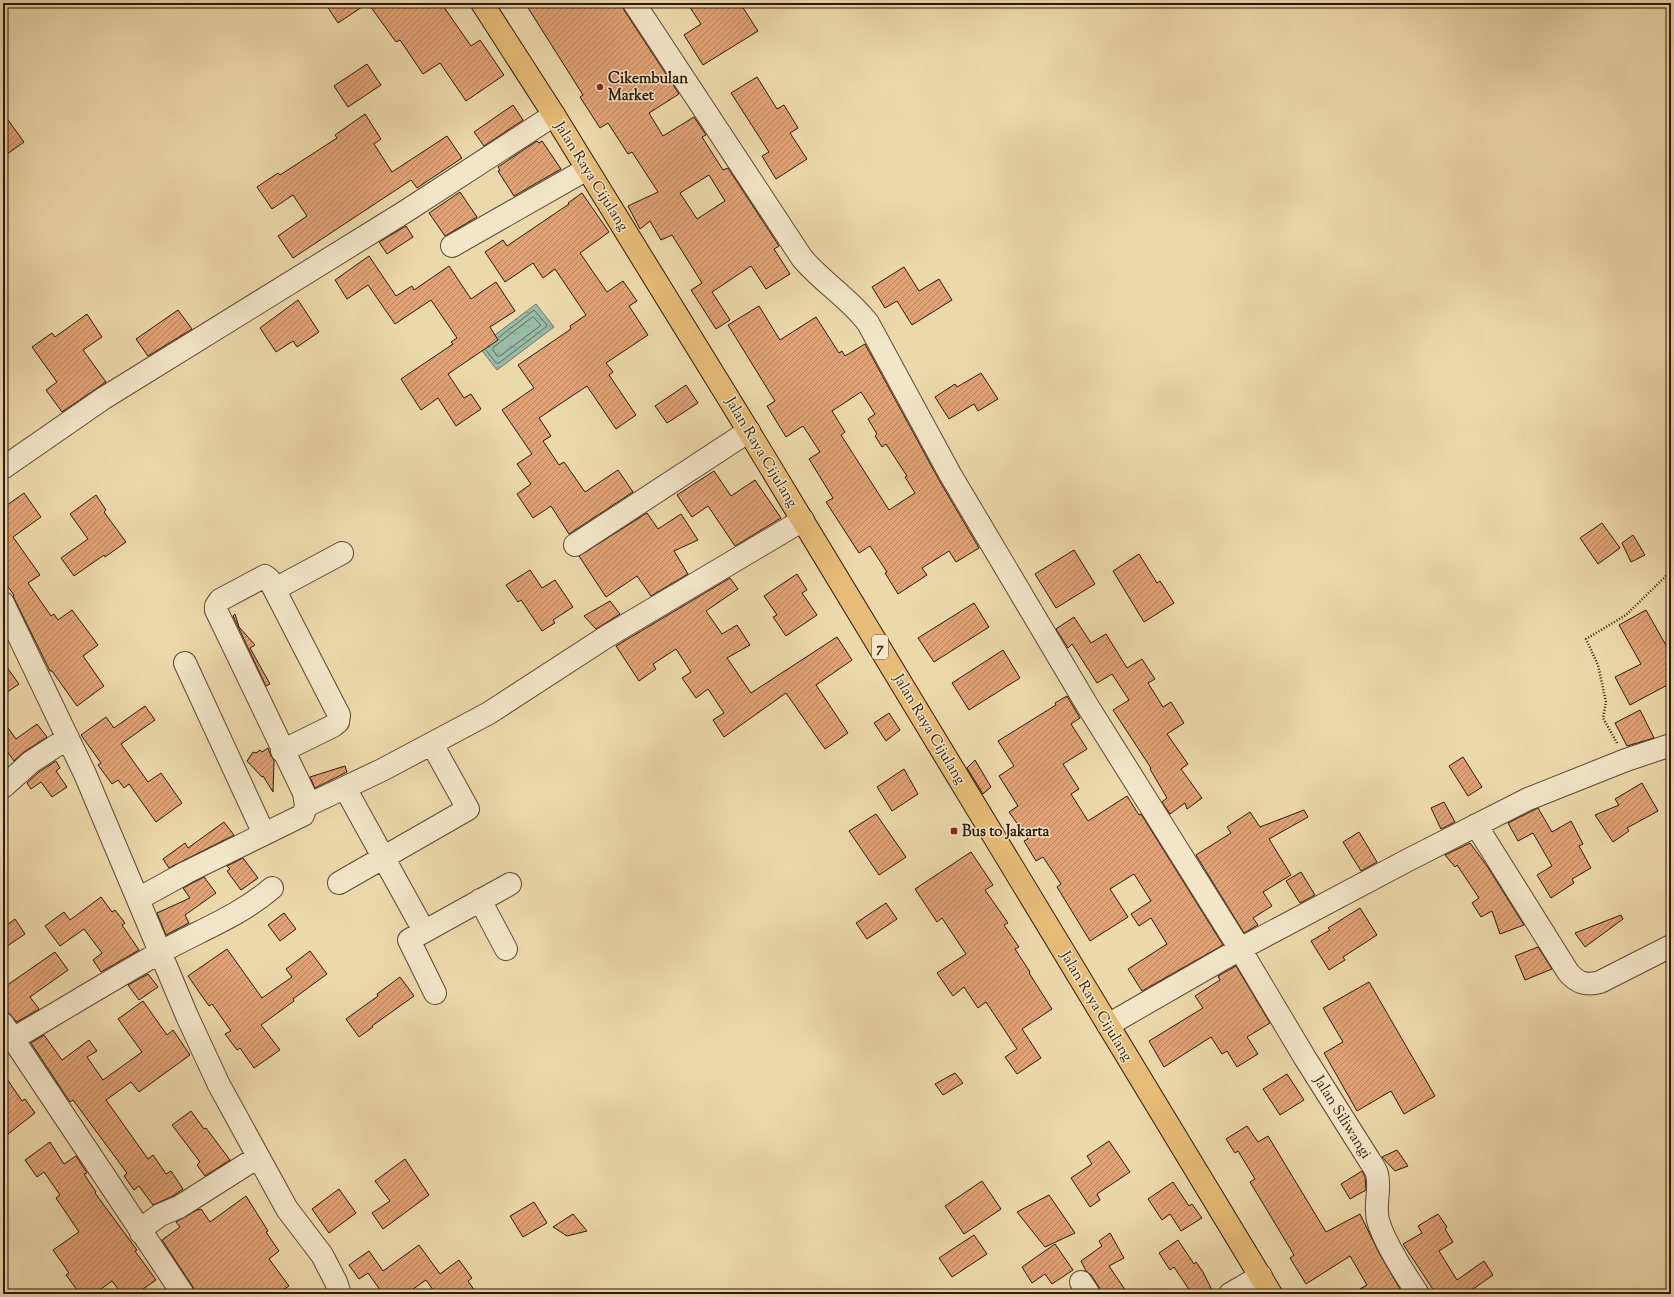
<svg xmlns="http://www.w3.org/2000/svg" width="1674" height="1297" font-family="'Sorts Mill Goudy',serif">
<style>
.water{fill:url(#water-ripples);stroke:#6d7968}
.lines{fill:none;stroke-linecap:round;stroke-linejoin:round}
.shore{stroke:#626958;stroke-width:1}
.building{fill:url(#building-hatch);stroke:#2c180a;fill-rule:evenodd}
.minor-casing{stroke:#5c4832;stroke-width:24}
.highway-casing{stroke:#2c180a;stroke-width:24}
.path{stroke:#2c180a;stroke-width:2.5;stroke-dasharray:1 2;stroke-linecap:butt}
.minor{stroke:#f3e6c8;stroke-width:22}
.highway{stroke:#e6bc76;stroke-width:22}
.poi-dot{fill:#8f2418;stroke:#f3e6c8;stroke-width:1.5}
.labels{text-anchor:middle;stroke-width:3;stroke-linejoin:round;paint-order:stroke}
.shield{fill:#f3e6c8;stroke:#685643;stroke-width:1}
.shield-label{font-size:14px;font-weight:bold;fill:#2c180a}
.poi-label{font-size:15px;font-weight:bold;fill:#2c180a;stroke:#f3e6c8;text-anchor:start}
.street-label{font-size:15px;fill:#2c180a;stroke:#f3e6c8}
</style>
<defs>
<pattern id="water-ripples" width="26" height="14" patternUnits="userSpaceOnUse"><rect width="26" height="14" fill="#99baa6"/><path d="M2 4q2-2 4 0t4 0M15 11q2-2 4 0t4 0" fill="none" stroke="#849f8e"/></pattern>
<pattern id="building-hatch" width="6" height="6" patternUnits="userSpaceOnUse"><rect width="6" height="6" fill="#e1a275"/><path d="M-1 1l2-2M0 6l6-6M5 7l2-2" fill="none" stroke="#b7835e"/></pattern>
</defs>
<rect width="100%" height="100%" fill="#ecd9ab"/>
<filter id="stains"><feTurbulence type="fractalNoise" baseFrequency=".005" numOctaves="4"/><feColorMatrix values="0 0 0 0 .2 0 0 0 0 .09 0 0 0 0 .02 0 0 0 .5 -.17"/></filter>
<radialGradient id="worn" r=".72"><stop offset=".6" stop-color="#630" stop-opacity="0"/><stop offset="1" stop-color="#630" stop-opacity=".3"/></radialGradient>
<path class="water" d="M536 304 554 327 497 370 479 347Z"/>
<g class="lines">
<path class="shore" d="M533 317 540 324V326L500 356H497L493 350V348Z
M486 350 496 363H499L546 327 547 325 534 310 498 338"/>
</g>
<path class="building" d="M325 3H368L338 23Z
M368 3H441L471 46 480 40 504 75 466 101 440 63 423 74 400 40 396 42Z
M525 3H622L624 10 679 94 649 113 663 136 694 117 706 135 702 137 723 170 728 168 779 246 774 249 790 274 766 289 751 266 712 292 730 320 716 329 691 290 702 283 672 235 661 240 650 221 640 229 628 206 658 192 632 152 628 154 608 123 600 128 580 97 583 95ZM709 175 725 201 697 219 680 193Z
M687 3H740L758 31 703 65 684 35 701 24Z
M367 64 381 85 348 107 334 86Z
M757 77 777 109 784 105 798 128 790 133 807 159 776 179 762 156 769 152 731 93Z
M513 105 523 120 484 146 474 132Z
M3 113 24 142 3 157Z
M365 114 381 139 374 144 392 172 447 136 462 158 417 188 411 180 293 258 278 236 307 216 293 195 272 209 257 187 278 173 280 175 337 138 335 135Z
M537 141 539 143 542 141 561 169 514 196 498 171 500 170 498 167Z
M460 192 477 217 445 236 429 213Z
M582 193 609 232 580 253 607 292 623 281 637 301 629 306 648 335 606 363 613 372 609 375 636 415 616 429 587 386 539 418 551 436 543 441 559 465 564 462 585 492 618 470 633 492 569 534 551 506 533 518 517 494 531 484 517 464 532 454 502 410 534 388 518 365 571 329 570 326 586 315 555 269 543 278 533 263 505 282 485 252 503 240 507 246 569 204 568 203Z
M406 226 413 237 387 254 379 242Z
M369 256 396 296 412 286 414 290 449 266 471 299 496 282 515 311 490 327 498 340 448 374 464 398 471 394 481 409 456 426 438 398 421 410 401 379 453 344 451 342 457 338 431 300 395 324 368 285 347 299 335 280Z
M904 267 919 291 939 279 952 300 912 325 897 301 885 308 872 287Z
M298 300 319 332 297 347 293 341 276 352 260 328Z
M759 306 780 340 816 317 839 353 842 351 845 356 865 344 939 480 979 548 956 562 949 551 922 568 927 575 898 594 885 573 887 572 870 546 859 553 826 502 833 498 809 459 820 452 803 426 786 437 767 406 775 401 728 325ZM861 392 875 414 868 419 877 434 875 436 882 447 886 444 907 476 905 477 915 493 889 510 841 435 845 432 832 411Z
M178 310 192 329 148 356 136 339Z
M87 314 102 337 83 350 106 382 62 412 46 390 57 382 32 347 52 333 55 337Z
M981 373 998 399 978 411 974 404 949 419 935 397 955 384 957 387Z
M686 385 698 403 667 423 655 406Z
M714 471 731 496 755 480 781 518 735 546 708 506 692 517 677 495Z
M24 493 41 517 13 537 40 575 28 583 51 616 54 614 58 620 72 610 98 645 83 656 104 686 77 706 52 671H50L13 596 14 595 3 580V508Z
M96 495 106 510 104 512 126 542 105 557 104 555 74 576 61 558 88 539 70 514Z
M647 513 658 529 681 514 698 540 674 551 688 574 651 596 637 576 606 597 579 556Z
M1602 523 1620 548 1598 564 1580 538Z
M1633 535 1645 555 1631 562 1622 543Z
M1074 550 1095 584 1056 608 1035 574Z
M1139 554 1157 583 1160 581 1174 603 1144 622 1113 571Z
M530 570 542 588 555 580 573 607 553 620 555 623 542 631 521 600 518 602 506 585Z
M797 574 807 590 802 593 817 615 786 636 773 617 777 615 764 596Z
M730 578 738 589 706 611 722 634 737 625 750 645 727 658 751 693 837 637 852 660 816 685 848 733 825 749 786 693 724 737 713 720 724 713 708 689 696 698 682 678 691 672 676 649 653 664 656 669 639 681 616 646Z
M610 601 620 614 596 629 584 616Z
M974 603 989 627 934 662 918 638Z
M1646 610 1667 647 1671 645V683L1630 705 1615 677 1641 664 1619 625Z
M235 614 239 627 255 645 250 648 270 684 266 686 233 616Z
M1074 617 1091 643 1106 634 1127 668 1142 659 1155 679 1148 683 1163 707 1171 702 1184 723 1167 734 1188 764 1181 769 1202 798 1187 809 1185 803 1170 814 1162 802 1167 798 1150 769 1151 768 1113 710 1129 700 1112 674 1097 683 1072 644 1068 648 1056 629Z
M1003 650 1020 678 969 710 952 683Z
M3 662 19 684 3 695Z
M1067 696 1080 718 1071 724 1087 749 1063 764 1079 789 1071 794 1088 821 1127 796 1139 815 1141 814 1223 945 1142 991 1128 969 1167 944 1151 918 1139 926 1131 914 1151 901 1134 874 1110 889 1128 917 1090 941 1057 887 1061 884 1043 857 1036 861 1024 841 1028 839 1009 812 1018 806 999 776 1014 766 998 741 1056 705 1055 703Z
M145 706 155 720 121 744 148 782 161 773 182 803 156 822 129 784 124 788 118 780 112 784 98 765 101 763 81 735 106 717 114 728Z
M1640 710 1654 738 1627 746 1615 723Z
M889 713 900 730 886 741 874 723Z
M3 721 16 739 37 724 47 737 24 752 14 761 3 746Z
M268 748 271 756 274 760 273 792 263 776 262 777 247 761 253 752 256 753 260 750 262 752Z
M1463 757 1482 787 1468 796 1449 766Z
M975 760 991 787 983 794 967 768Z
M56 761 60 768 56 771 67 787 52 797 41 782 31 789 27 783 39 772Z
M345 766 347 772 315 788 310 777Z
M904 769 918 794 892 811 877 787Z
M1642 783 1658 811 1627 828 1629 831 1613 842 1595 815 1619 805 1615 799Z
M1444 802 1455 822 1441 829 1431 808Z
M1538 808 1552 832 1571 821 1583 844 1579 846 1591 868 1572 879 1574 883 1551 898 1537 875 1552 866 1533 833 1518 841 1508 823Z
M1304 810 1308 817 1269 839 1291 875 1263 892 1272 906 1253 918 1258 925 1244 933 1196 855 1231 833 1227 827 1250 812 1260 827Z
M876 814 906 857 879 875 849 831Z
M224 822 234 835 169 868 163 859 185 843 188 848Z
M1359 832 1377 862 1361 871 1343 842Z
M1470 843 1487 866 1524 925 1500 934 1492 911 1481 917 1472 903 1479 898 1457 865 1455 867 1445 855Z
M971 852 993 885 985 890 1008 923 1004 925 1019 947 1015 949 1030 972 1029 973 1052 1009 1022 1029 1041 1058 1017 1074 1005 1057 1017 1049 986 1002 978 1008 964 987 953 996 937 973 966 954 942 918 937 922 915 889Z
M243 858 258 878 241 890 227 871 230 869 227 866Z
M1301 872 1315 895 1300 903 1286 881Z
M204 877 216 893 185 915 189 923 166 935 157 913 190 898 183 888Z
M101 897 112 912 115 910 125 923 122 925 139 950 101 972 93 960 102 953 84 929 60 946 45 926 64 912 70 920Z
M886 903 897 919 867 939 856 923Z
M1360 908 1377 935 1343 957 1345 960 1329 970 1311 941 1330 930 1328 928Z
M284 913 296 929 280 941 268 925Z
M1621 915 1623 919 1585 947 1575 933Z
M15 919 25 934 3 949V928Z
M1538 947 1552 969 1525 980 1515 956Z
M227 949 262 998 292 977 286 969 310 951 327 974 293 999 294 1001 261 1025 280 1050 254 1068 240 1048 237 1050 225 1034 231 1031 212 1004 209 1006 188 976Z
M55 952 68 970 30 997 39 1009 17 1022 3 1007V988Z
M1236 966 1270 1023 1247 1037 1258 1054 1237 1067 1227 1051 1222 1054 1211 1037 1164 1067 1149 1041 1203 1008 1195 996 1220 980 1218 976Z
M148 974 158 987 139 1000 128 985Z
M400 977 414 996 372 1026 373 1027 359 1037 346 1019 378 996 377 994Z
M1369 982 1435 1096 1404 1114 1391 1091 1357 1111 1324 1053 1343 1042 1323 1008Z
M143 1001 167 1035 173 1030 190 1055 139 1092 131 1082 106 1100 148 1159 153 1155 166 1174 171 1171 183 1189 173 1196 153 1205 139 1186 134 1190 124 1176 127 1173 73 1100 70 1102 31 1043 44 1035 62 1060 89 1040 97 1051 87 1057 103 1080 142 1052 118 1019Z
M3 1073 22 1101 25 1099 35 1113 3 1138Z
M955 1073 963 1083 943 1095 935 1084Z
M1287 1074 1304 1100 1280 1115 1263 1089Z
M191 1111 204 1129 206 1128 230 1160 205 1176 197 1165 200 1162 172 1125Z
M1247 1126 1258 1142 1268 1136 1326 1232 1360 1214 1379 1253 1403 1294H1351L1367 1285 1350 1256 1306 1284 1290 1258 1294 1255 1250 1182 1255 1179 1238 1151 1235 1153 1226 1139Z
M1109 1141 1130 1172 1097 1194 1100 1200 1090 1207 1071 1178 1092 1164 1087 1156Z
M50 1142 64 1164 76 1156 87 1173 84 1174 96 1192 95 1193 137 1250 135 1251 156 1280 136 1294H122L112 1281 94 1294H80L66 1275 69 1273 53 1250 79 1232 56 1198 60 1195 44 1172 37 1177 25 1160Z
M1397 1150 1408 1166 1395 1171 1382 1157Z
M405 1159 429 1195 383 1229 372 1213 390 1201 375 1181Z
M1362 1171 1365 1177 1366 1190 1350 1199 1341 1184Z
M982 1181 1001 1209 964 1234 945 1206Z
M1173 1182 1189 1206 1192 1204 1202 1218 1181 1231 1170 1214 1162 1220 1148 1199Z
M339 1189 356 1213 329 1233 312 1209Z
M1049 1195 1075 1233 1045 1247 1017 1212Z
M246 1196 268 1231 266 1232 279 1251 269 1259 289 1286 277 1294H195L193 1287 162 1240 180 1227 176 1222 197 1210 201 1209 210 1222Z
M534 1202 547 1223 523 1237 510 1216Z
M573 1214 587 1231 567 1236 553 1227Z
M1438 1214 1447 1227 1445 1229 1453 1242 1439 1251 1457 1280 1484 1261 1493 1275 1466 1294H1436L1403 1244 1422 1233 1418 1226Z
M1110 1233 1124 1258 1109 1266 1128 1294H1101L1099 1287 1091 1275 1086 1271 1081 1261 1102 1246 1099 1241Z
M974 1235 987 1254 952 1277 939 1258Z
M1178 1240 1194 1264 1196 1262 1203 1272 1214 1294H1192L1174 1267 1170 1270 1159 1253Z
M1055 1244 1073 1270 1052 1284 1045 1274 1032 1283 1022 1267Z
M419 1245 440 1274 459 1260 472 1278 468 1281 477 1294H436L426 1280 406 1294H383L368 1273 359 1279 349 1265 369 1251 383 1271Z"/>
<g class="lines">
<g class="minor-casing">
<path id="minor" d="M634 3 802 258C822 282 849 298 868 323L950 474 1087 705 1240 949 1305 1058 1368 1158C1371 1163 1376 1169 1377 1174 1381 1189 1374 1205 1378 1220 1383 1240 1406 1276 1418 1294
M452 246 587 169
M3 468 104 398 403 213 554 115
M575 545 749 431
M275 589 342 553
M3 603 85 774 187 1016 219 1085 287 1209 322 1255 336 1282 340 1294
M185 663 264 834
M3 787 31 762 68 738
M345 788 424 931
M306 806 382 770 489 713 606 637 803 520
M1476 825 1568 972C1577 983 1586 986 1600 982L1671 946
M339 883 468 809 432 744
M138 899 187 872 303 815 306 806 304 793 216 610V606L220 600 265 576 269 579 339 715 338 722 333 726 282 751
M480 900 506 949
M435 993 409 940 510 884
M3 1024 183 1294
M1108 1025 1240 949 1410 859 1528 799 1626 760 1671 745
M13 1039C62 1010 111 980 161 952 198 931 240 916 272 888
M141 1233 149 1223 160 1215 179 1207 258 1157
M1081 1282 1089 1294
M1230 1294 1261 1276"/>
</g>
<g class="highway-casing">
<path id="highway" d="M482 3 554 115 740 417 1271 1294"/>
</g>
<path class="path" d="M1617 743 1603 718 1606 702 1598 665 1586 639 1626 615 1666 576 1671 574"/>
<use href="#minor" class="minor"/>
<use href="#highway" class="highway"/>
</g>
<g class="poi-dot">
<circle cx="600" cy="87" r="4"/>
<rect x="950" y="827" width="8" height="8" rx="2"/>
</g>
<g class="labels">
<rect class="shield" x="872" y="635" width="16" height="24" rx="3"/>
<g class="shield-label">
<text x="880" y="652">7</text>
</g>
<g class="poi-label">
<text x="608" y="83">Cikembulan<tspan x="608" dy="17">Market</tspan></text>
<text x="962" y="836">Bus to Jakarta</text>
</g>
<g class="street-label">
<text transform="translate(592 176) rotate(58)" y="5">Jalan Raya Cijulang</text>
<text transform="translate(762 452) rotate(59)" y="5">Jalan Raya Cijulang</text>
<text transform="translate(930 729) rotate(59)" y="5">Jalan Raya Cijulang</text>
<text transform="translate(1097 1006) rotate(59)" y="5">Jalan Raya Cijulang</text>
<text transform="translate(1343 1117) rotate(58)" y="5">Jalan Siliwangi</text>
</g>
</g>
<rect width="1674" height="1297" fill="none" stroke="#ecd9ab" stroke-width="16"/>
<rect x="4" y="4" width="1666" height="1289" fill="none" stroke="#2c180a" stroke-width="2"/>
<rect x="8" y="8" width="1658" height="1281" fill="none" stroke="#2c180a"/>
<rect width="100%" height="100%" filter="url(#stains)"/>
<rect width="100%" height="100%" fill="url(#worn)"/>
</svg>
